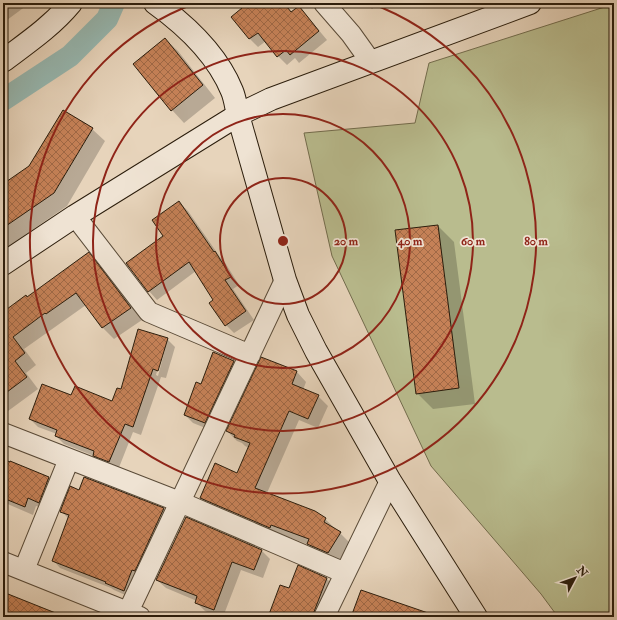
<svg xmlns="http://www.w3.org/2000/svg" width="617" height="620" font-family="'IM FELL Double Pica',serif">
<style>
.park{fill:#b9bc8e;stroke:#726c4d}
.shadow{fill:#0003;fill-rule:evenodd}
.lines{fill:none;stroke-linecap:round;stroke-linejoin:round}
.canal{stroke:#97b8b1;stroke-width:22}
.building{fill:url(#building-cross-hatch);stroke:#2b1d0c}
.street-casing{stroke:#5a4b38;stroke-width:22}
.secondary-casing{stroke:#2b1d0c;stroke-width:24}
.street{stroke:#efe3d3;stroke-width:20}
.secondary{stroke:#efe3d3;stroke-width:22}
.ring{fill:none;stroke:#8f2418;stroke-width:2}
.centre{fill:#8f2418;stroke:#efe3d3;stroke-width:2}
.ring-label{font-size:12px;text-anchor:middle;font-weight:bold;fill:#8f2418;stroke:#efe3d3;stroke-width:3.5;stroke-linejoin:round;paint-order:stroke}
</style>
<defs>
<pattern id="building-cross-hatch" width="8" height="8" patternUnits="userSpaceOnUse"><rect width="8" height="8" fill="#c58157"/><path d="M0 0l8 8M0 8l8-8" fill="none" stroke="#a06946"/></pattern>
</defs>
<rect width="100%" height="100%" fill="#e7d4bb"/>
<filter id="stains"><feTurbulence type="fractalNoise" baseFrequency=".005" numOctaves="4"/><feColorMatrix values="0 0 0 0 .2 0 0 0 0 .09 0 0 0 0 .02 0 0 0 .5 -.17"/></filter>
<radialGradient id="worn" r=".72"><stop offset=".6" stop-color="#630" stop-opacity="0"/><stop offset="1" stop-color="#630" stop-opacity=".3"/></radialGradient>
<path class="park" d="M614 4V617H558L541 594 431 466 332 256 304 133 415 123 429 63Z"/>
<path class="shadow" d="M3 3H30L3 23Z
M249 3H285L292 13 307 16 327 40 299 63 295 58 287 65 278 56 266 41 258 47 250 39 232 17Z
M366 3H379L372 9Z
M165 39 178 51 215 98 184 123 172 110 134 64Z
M92 129 105 141 67 206 3 250V185Z
M179 202 188 211 220 257 224 261 239 285 233 289 254 320 234 333 226 325 214 300 196 271 157 300 149 291 165 236Z
M438 226 454 242 475 404 433 409 417 393Z
M88 254 100 265 142 320 114 339 103 328 86 305 24 349 36 365 26 373 38 389 4 414 3 413V313L27 298Z
M167 339 175 347 166 378 161 377 141 435 133 432 118 470 102 463 94 456 64 444 56 436 57 434 38 427 30 419 72 397 113 403 122 390ZM165 342H167L158 376 156 375Z
M262 359 297 372 306 382 303 390 318 396 328 406 318 428 299 420 267 493 315 512 325 519 340 533 350 543 338 562 318 554 309 545 281 534 280 537 211 508 201 498 238 474 249 448 245 446 242 443 237 441 227 431Z
M234 362 242 370 213 431 193 423 185 415 201 386Z
M3 459 49 478 57 486 47 510 36 506 33 515 3 502Z
M85 478 164 509 171 517 132 598 114 590 111 588 60 568 53 560 69 519 61 511 80 491Z
M262 551 270 559 263 578 241 570 223 617H220L205 611 196 602 197 601 166 588 157 580Z
M327 579 335 587 318 617H269L290 590Z
M3 593 33 605V604L68 617H3Z"/>
<g class="lines">
<path class="canal" d="M3 100 70 56 107 19 114 3"/>
</g>
<path class="building" d="M248 3H284L291 12 299 6 319 31 290 55 286 50 277 57 258 33 249 39 231 17Z
M165 38 203 85 171 111 133 64Z
M63 110 93 128 54 193 3 228V184L29 166Z
M179 201 214 252 215 251 231 277 225 280 246 311 225 326 209 303 213 300 189 262 148 292 126 263 163 236 152 220Z
M438 225 459 388 416 394 395 230Z
M89 252 131 308 102 328 76 293 46 314 45 313 13 337 25 353 15 361 27 377 3 395V312L26 295 27 297Z
M138 329 168 338 158 371 153 369 133 427 125 424 109 462 93 456 94 451 55 436 57 430 29 419 42 384 71 395 75 386 112 401 117 388 121 389Z
M213 352 234 361 205 423 184 415 196 382 201 384Z
M261 357 297 371 292 384 319 395 308 419 289 411 255 488 315 511 326 518 324 522 341 532 328 553 307 544 309 539 271 525 270 528 200 498 215 463 237 473 250 443 234 437 235 435 226 431Z
M3 459 10 462V461L49 477 39 503 28 498 25 507 3 498Z
M84 477 164 508 135 571 132 570 124 591 105 583 106 582 52 561 69 515 60 512 70 486 79 490Z
M186 517 262 550 254 570 232 562 214 610 195 603 197 596 156 580Z
M298 565 327 578 312 617H268L280 585 289 588Z
M361 590 431 614 430 617H351Z
M3 592 63 616V617H3Z"/>
<g class="lines">
<g class="street-casing">
<path id="street" d="M324 3 351 34 371 62
M75 216 149 312 250 355
M3 433 180 502 345 573
M3 562 140 617
M24 570 69 459
M128 612 285 280
M324 617 390 481"/>
</g>
<g class="secondary-casing">
<path id="secondary" d="M3 61C27 43 52 26 71 3
M3 264 75 216 238 115C236 107 235 98 232 91 217 54 187 26 155 3
M476 617 390 481 316 351 298 315 285 280 238 115 271 99 530 3"/>
</g>
<use href="#street" class="street"/>
<use href="#secondary" class="secondary"/>
</g>
<g class="ring">
<circle cx="283" cy="241" r="63"/>
<circle cx="283" cy="241" r="127"/>
<circle cx="283" cy="241" r="190"/>
<path d="M370 3A253 253 0 1 1 196 3"/>
</g>
<circle cx="283" cy="241" r="6" class="centre"/>
<g class="ring-label">
<text x="346" y="245">20 m</text>
<text x="410" y="245">40 m</text>
<text x="473" y="245">60 m</text>
<text x="536" y="245">80 m</text>
</g>
<rect width="617" height="620" fill="none" stroke="#e7d4bb" stroke-width="16"/>
<rect x="4" y="4" width="609" height="612" fill="none" stroke="#2b1d0c" stroke-width="2"/>
<rect x="8" y="8" width="601" height="604" fill="none" stroke="#2b1d0c"/>
<g transform="translate(575 578) rotate(49)" stroke="#efe3d3" stroke-width="3" paint-order="stroke">
<path d="M0-3L7 15L0 10L-7 15Z" fill="#2b1d0c"/>
<text y="-6" font-size="11" font-weight="bold" text-anchor="middle" fill="#2b1d0c">N</text>
</g>
<rect width="100%" height="100%" filter="url(#stains)"/>
<rect width="100%" height="100%" fill="url(#worn)"/>
</svg>
